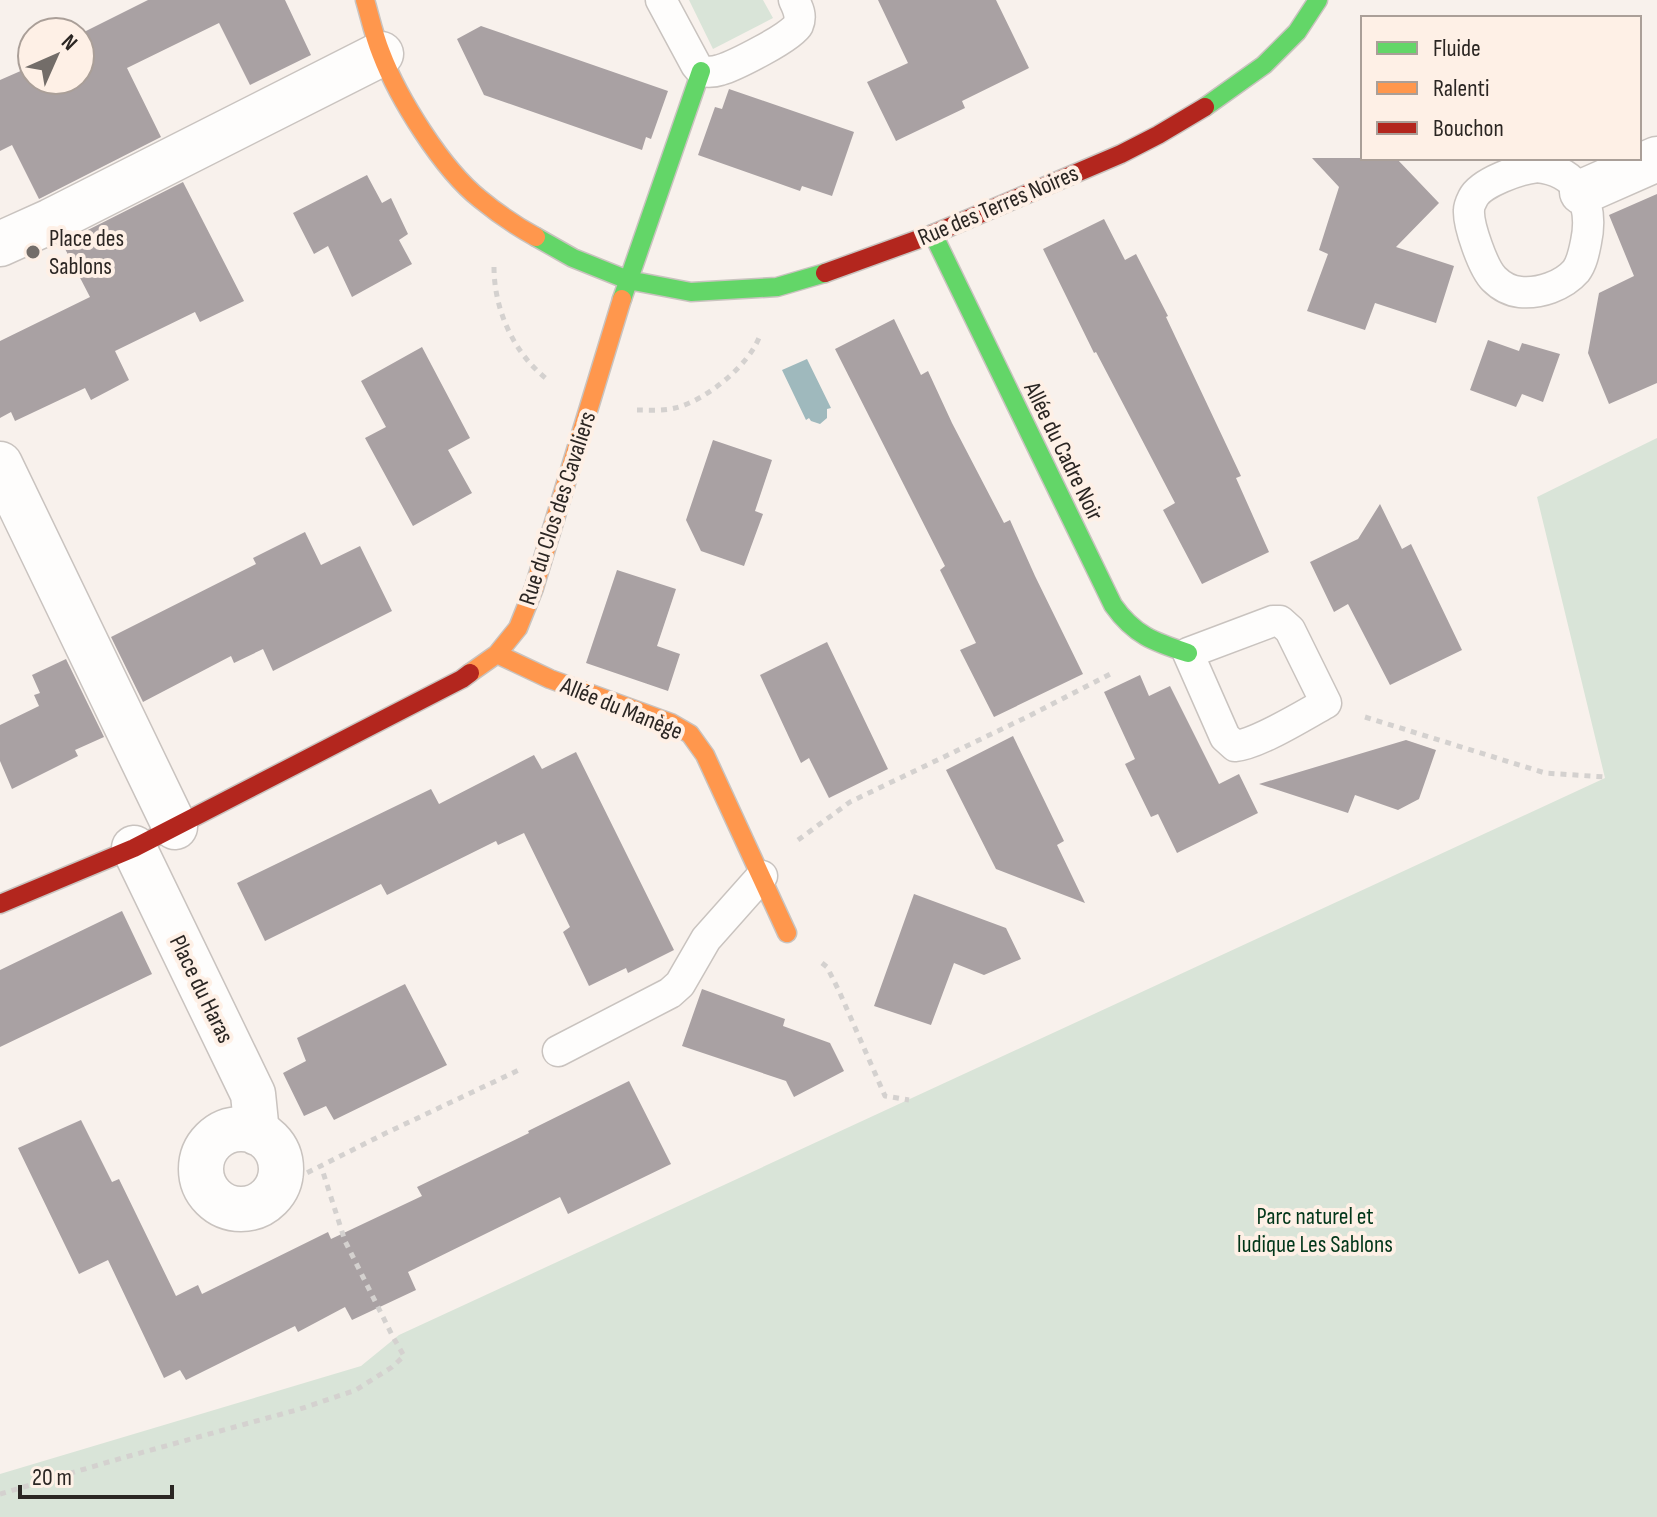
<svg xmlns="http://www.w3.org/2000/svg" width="1657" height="1517" font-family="'Sofia Sans Condensed',sans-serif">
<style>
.green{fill:#d9e4d8}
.water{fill:#9fb9bd}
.building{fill:#a9a1a3}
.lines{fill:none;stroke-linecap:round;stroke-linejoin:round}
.lane-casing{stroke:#c9c3bf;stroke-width:33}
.street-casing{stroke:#c9c3bf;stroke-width:47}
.fast-casing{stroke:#c9c3bf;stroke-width:21}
.slow-casing{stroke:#c9c3bf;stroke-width:21}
.jam-casing{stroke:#c9c3bf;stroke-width:21}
.path{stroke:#d4d1cf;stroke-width:5;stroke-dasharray:6 6;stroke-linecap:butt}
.lane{stroke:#fefdfc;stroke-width:30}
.street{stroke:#fefdfc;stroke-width:44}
.fast{stroke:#63d668;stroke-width:18}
.slow{stroke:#ff974d;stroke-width:18}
.jam{stroke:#b3261e;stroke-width:18}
.poi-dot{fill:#736d69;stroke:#fef0e6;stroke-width:3}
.labels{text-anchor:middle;stroke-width:8;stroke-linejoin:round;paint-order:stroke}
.street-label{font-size:24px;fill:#2b2623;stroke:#fef0e6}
.poi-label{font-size:24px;fill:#2b2623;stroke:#fef0e6;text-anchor:start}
.park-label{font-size:24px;fill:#013619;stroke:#fef0e6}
</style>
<rect width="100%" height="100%" fill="#f8f1ec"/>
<path class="green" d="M689 0H763L773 18 713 49Z
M1657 438V1517H0V1474L361 1366 399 1335 1605 778 1537 497Z"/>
<path class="water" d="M807 359 831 408 827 409V418L820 424 811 421 809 418 806 420 782 370Z"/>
<path class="building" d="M148 0H285L311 55 250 85 219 23 127 68 161 137 39 199 12 145 0 151V80L32 66V80H80V34Z
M878 0H996L1029 68 962 101 965 108 896 141 867 82 908 63Z
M481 26 668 91 651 139 646 137 642 150 484 95 457 39Z
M729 89 854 132 832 196 802 186 800 191 698 155 715 107 722 109Z
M1312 158H1396L1439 203 1396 247 1454 266 1436 323 1375 303 1365 330 1307 311 1328 254 1319 250 1339 187Z
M367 175 382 203 391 198 408 234 399 240 412 264 352 297 328 246 314 254 293 213Z
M183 182 244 301 200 322 195 312 115 351 129 380 91 400 85 388 15 421 11 412 0 418V341L90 297 62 243Z
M1657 194V383L1609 404 1588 353 1599 293 1634 276 1609 215Z
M1104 219 1125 260 1136 254 1168 316 1166 317 1241 476 1236 478 1269 552 1202 584 1163 510 1175 503 1096 352 1094 353 1043 249Z
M894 319 921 375 928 371 952 423 1004 523 1010 520 1035 576 1083 674 994 717 960 650 976 643 940 570 945 566 835 349Z
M1488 340 1519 351 1522 343 1560 354 1543 402 1522 394 1516 407 1470 390Z
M422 347 470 438 448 450 472 493 413 526 365 438 386 427 361 381Z
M713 440 772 460 755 511 763 514 744 566 701 551 686 520Z
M1380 504 1402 549 1411 544 1462 650 1390 685 1348 604 1334 612 1310 562 1358 539Z
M305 532 321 565 360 546 392 611 273 671 263 649 234 663 231 656 143 702 111 637 256 564 253 558Z
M617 570 676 589 657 646 680 654 668 691 586 663Z
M827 642 888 769 829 798 809 758 801 763 760 675Z
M66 659 104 737 75 750 78 756 12 789 0 761V725L39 706 34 695 40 693 32 675Z
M1140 675 1149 696 1170 686 1219 784 1239 774 1258 813 1177 853 1158 814 1151 817 1125 764 1135 759 1104 692Z
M1013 736 1064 841 1057 845 1085 903 996 869 946 770Z
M1406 740 1436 750 1419 799 1398 810 1355 795 1348 813 1259 784Z
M576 752 674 950 628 973 626 968 589 986 563 932 570 927 524 833 498 845 496 841 387 895 381 884 265 941 237 883 431 789 439 804 534 755 542 769Z
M914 894 1006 928 1021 959 984 975 954 963 931 1025 874 1006Z
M122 911 152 974 0 1047V970Z
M405 984 447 1065 334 1120 326 1106 304 1116 283 1073 306 1061 297 1038Z
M702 989 785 1019 783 1026 830 1043 844 1071 794 1097 786 1081 682 1046Z
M629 1081 671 1164 568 1214 560 1197 408 1272 416 1290 352 1320 345 1307 298 1332 295 1326 186 1380 180 1370 164 1378 108 1260 79 1274 18 1148 81 1120 112 1182 119 1179 176 1296 198 1285 202 1294 328 1232 331 1239 422 1196 417 1187 529 1133 528 1131Z"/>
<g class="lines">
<g class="lane-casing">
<path id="lane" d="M661 0 696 65 701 71C707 72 714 72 720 70 734 66 792 37 798 25 802 16 798 8 794 0
M1537 167C1579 171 1594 204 1586 242 1584 252 1582 263 1576 271 1563 286 1539 294 1520 292 1510 291 1501 286 1494 279 1483 268 1468 225 1469 210 1469 206 1471 202 1473 198 1481 182 1520 169 1537 167Z
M1273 621H1280L1290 630 1326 703C1304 715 1258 744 1235 746L1225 737 1188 653Z
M558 1051 670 993 680 984 706 939 762 876"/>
</g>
<g class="street-casing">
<path id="street" d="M1582 192 1657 159
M0 244 51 221 381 54
M0 464 175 827
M134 848 253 1094 257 1133
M201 1169a40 40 0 1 1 80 0a40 40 0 1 1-80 0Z"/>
</g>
<g class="fast-casing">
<path id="fast" d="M1205 107 1264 65 1297 32 1318 0
M933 234 1113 605C1134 635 1154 642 1188 653
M536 237 573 258 628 280 691 292 777 287 825 273
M622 299 701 71"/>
</g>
<g class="slow-casing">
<path id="slow" d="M365 0C370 17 374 36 381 53 398 98 442 169 480 199 497 213 516 226 536 237
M497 654 550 679 671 723 690 734 705 755 787 933
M470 673 497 654 518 628 534 588 622 299"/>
</g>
<g class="jam-casing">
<path id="jam" d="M825 273 933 234 1121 154 1158 135 1205 107
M0 904 134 848 462 679 470 673"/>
</g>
<path class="path" d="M494 267C494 310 514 354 548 380
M637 410C649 410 663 411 675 408 705 401 750 365 760 335
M1365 717 1545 773 1605 777
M798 840 850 802 1029 716 1114 672
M822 963 827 967 839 991 885 1096 909 1100
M275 1189 384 1134 521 1069
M0 1494 122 1458 300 1409 356 1390 392 1367 404 1356 393 1337 345 1241 321 1166"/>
<use href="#lane" class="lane"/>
<use href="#street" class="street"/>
<use href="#fast" class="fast"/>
<use href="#slow" class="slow"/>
<use href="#jam" class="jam"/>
</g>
<circle class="poi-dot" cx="33" cy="252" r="8"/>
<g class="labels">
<g class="street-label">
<text transform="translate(998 205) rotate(-23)" y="8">Rue des Terres Noires</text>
<text transform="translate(1064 451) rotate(64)" y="8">Allée du Cadre Noir</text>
<text transform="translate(557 508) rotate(-72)" y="8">Rue du Clos des Cavaliers</text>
<text transform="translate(622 708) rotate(22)" y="8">Allée du Manège</text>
<text transform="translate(202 989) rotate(64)" y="8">Place du Haras</text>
</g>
<g class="poi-label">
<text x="49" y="246">Place des<tspan x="49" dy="28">Sablons</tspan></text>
</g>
<g class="park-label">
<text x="1315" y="1224">Parc naturel et<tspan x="1315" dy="28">ludique Les Sablons</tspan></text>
</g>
</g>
<rect x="1361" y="16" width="280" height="144" fill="#fef0e6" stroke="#aa9f98" stroke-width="2"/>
<rect x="1377" y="42" width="40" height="12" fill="#63d668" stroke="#aa9f98" stroke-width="2"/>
<text x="1433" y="56" font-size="24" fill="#2b2623">Fluide</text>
<rect x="1377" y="82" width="40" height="12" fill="#ff974d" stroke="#aa9f98" stroke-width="2"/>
<text x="1433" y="96" font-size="24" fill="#2b2623">Ralenti</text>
<rect x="1377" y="122" width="40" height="12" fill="#b3261e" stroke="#aa9f98" stroke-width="2"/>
<text x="1433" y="136" font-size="24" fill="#2b2623">Bouchon</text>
<g transform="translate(56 56) rotate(45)"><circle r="38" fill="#fef0e6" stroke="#aa9f98" stroke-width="2"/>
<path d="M0-6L14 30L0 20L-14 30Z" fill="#736d69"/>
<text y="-12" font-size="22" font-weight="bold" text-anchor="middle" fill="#2b2623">N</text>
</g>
<path d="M20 1485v12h152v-12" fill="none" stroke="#2b2623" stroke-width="4"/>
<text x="32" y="1485" font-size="24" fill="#2b2623" stroke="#fef0e6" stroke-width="6" paint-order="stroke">20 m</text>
</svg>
